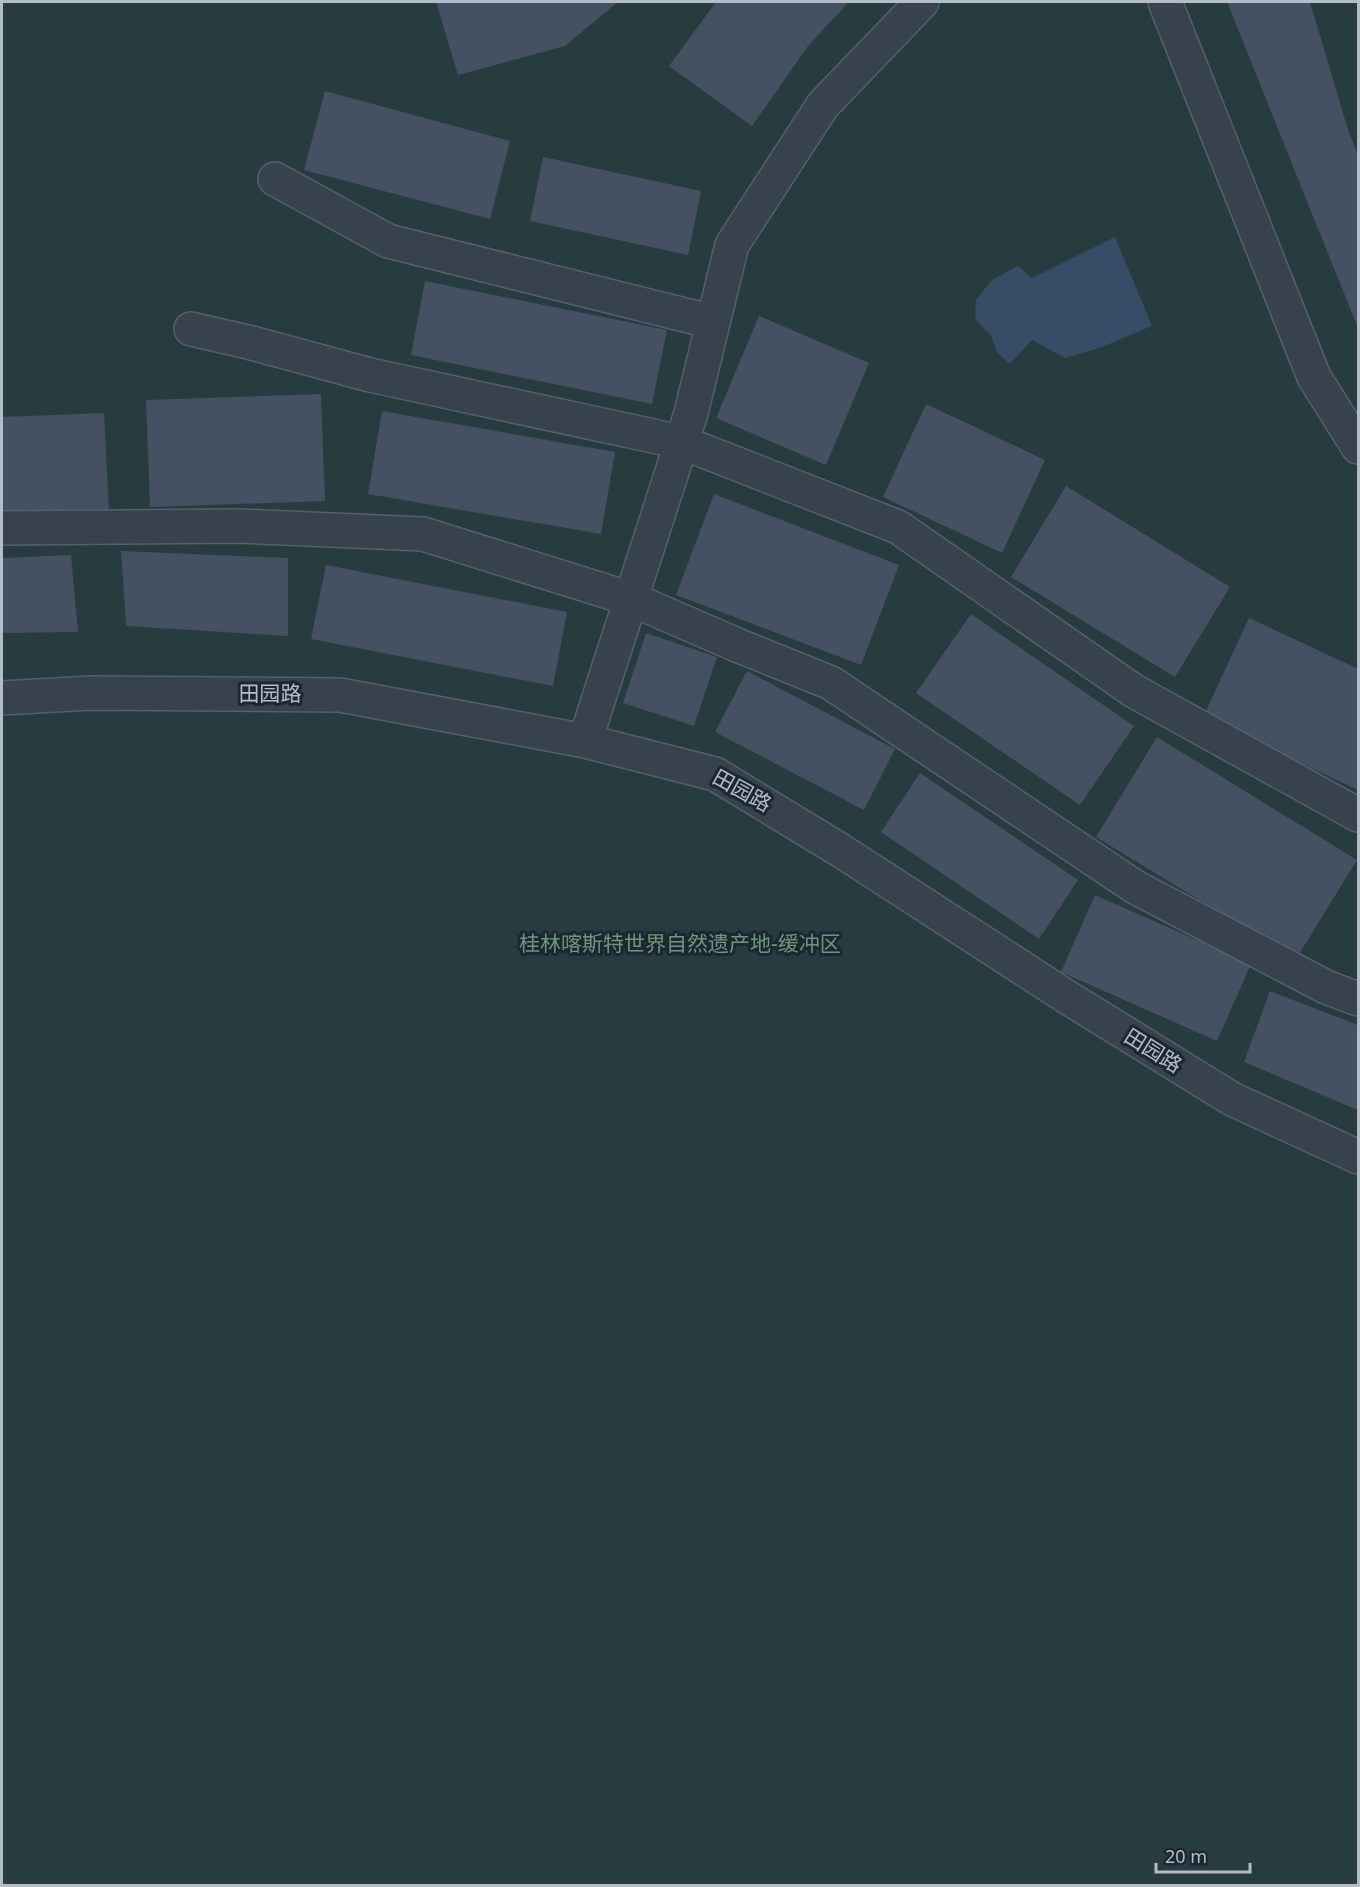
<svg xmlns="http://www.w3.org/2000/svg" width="1360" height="1887" font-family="'Noto Sans','Noto Sans SC',sans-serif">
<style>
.green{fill:#263c3f}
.water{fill:#394c67}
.building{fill:#455162}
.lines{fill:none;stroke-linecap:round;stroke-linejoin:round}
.minor-casing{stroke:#565f6c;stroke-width:36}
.minor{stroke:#38414e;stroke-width:33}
.labels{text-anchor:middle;stroke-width:6;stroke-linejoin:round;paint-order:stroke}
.street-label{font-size:21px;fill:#b4bcc9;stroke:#1d2633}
.park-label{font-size:21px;fill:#6b9a76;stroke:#1d2633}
</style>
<rect width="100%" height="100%" fill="#242f3e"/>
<path class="green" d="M2 2H1358V1885L2 1886Z"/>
<path class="water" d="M1115 237 1152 326 1102 347 1065 358 1032 340 1010 364 997 352 991 336 975 318 976 300 992 280 1018 266 1032 278Z"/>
<path class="building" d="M436 2H618L565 46 458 75Z
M716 2H849L808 46 752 126 669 66Z
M1227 2H1310L1349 133 1358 154V328Z
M325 91 510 141 490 219 304 170Z
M543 157 701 191 688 255 530 221Z
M425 281 667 330 652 404 411 355Z
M759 316 869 363 826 465 716 418Z
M321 394 325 501 150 507 146 400Z
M926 404 1045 460 1002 553 883 497Z
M382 411 615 452 601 534 368 494Z
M104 413 109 512 2 516V417Z
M1066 486 1230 587 1175 677 1011 577Z
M714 494 899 565 861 665 676 595Z
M121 551 288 558V636L126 626Z
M71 555 78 632 2 633V558Z
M326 565 567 612 553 686 311 639Z
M971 614 1134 726 1080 805 916 693Z
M1249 618 1358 669V790L1203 717Z
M646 633 717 657 694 726 623 703Z
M747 671 895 749 864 810 715 732Z
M1157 737 1357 860 1296 959 1096 837Z
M920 773 1078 880 1039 939 881 832Z
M1095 895 1251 964 1217 1041 1061 972Z
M1270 991 1358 1025V1110L1244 1062Z"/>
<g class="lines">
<g class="minor-casing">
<path id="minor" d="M1165 2 1314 377 1358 447
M275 179 388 241 713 322
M191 329 248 342 370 375 681 442 898 527 1134 691 1358 815
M2 528 240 526 423 534 631 599 737 645 831 683 1135 887 1326 987 1358 999
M2 698 91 693 340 695 585 741 715 774 840 850 1067 997 1232 1099 1358 1157
M585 741 691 413 732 245 823 105 922 2"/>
</g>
<use href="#minor" class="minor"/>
</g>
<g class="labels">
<g class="street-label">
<text x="270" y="701">田园路</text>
<text transform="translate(742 791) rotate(29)" y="7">田园路</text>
<text transform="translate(1153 1051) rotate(32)" y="7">田园路</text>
</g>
<g class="park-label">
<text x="680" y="951">桂林喀斯特世界自然遗产地-缓冲区</text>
</g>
</g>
<rect width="1360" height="1887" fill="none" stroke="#b4bcc9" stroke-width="6"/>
<path d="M1156 1863v9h94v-9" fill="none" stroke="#b4bcc9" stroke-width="3"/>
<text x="1165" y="1863" font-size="18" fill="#b4bcc9" stroke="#1d2633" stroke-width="4.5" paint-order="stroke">20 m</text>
</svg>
